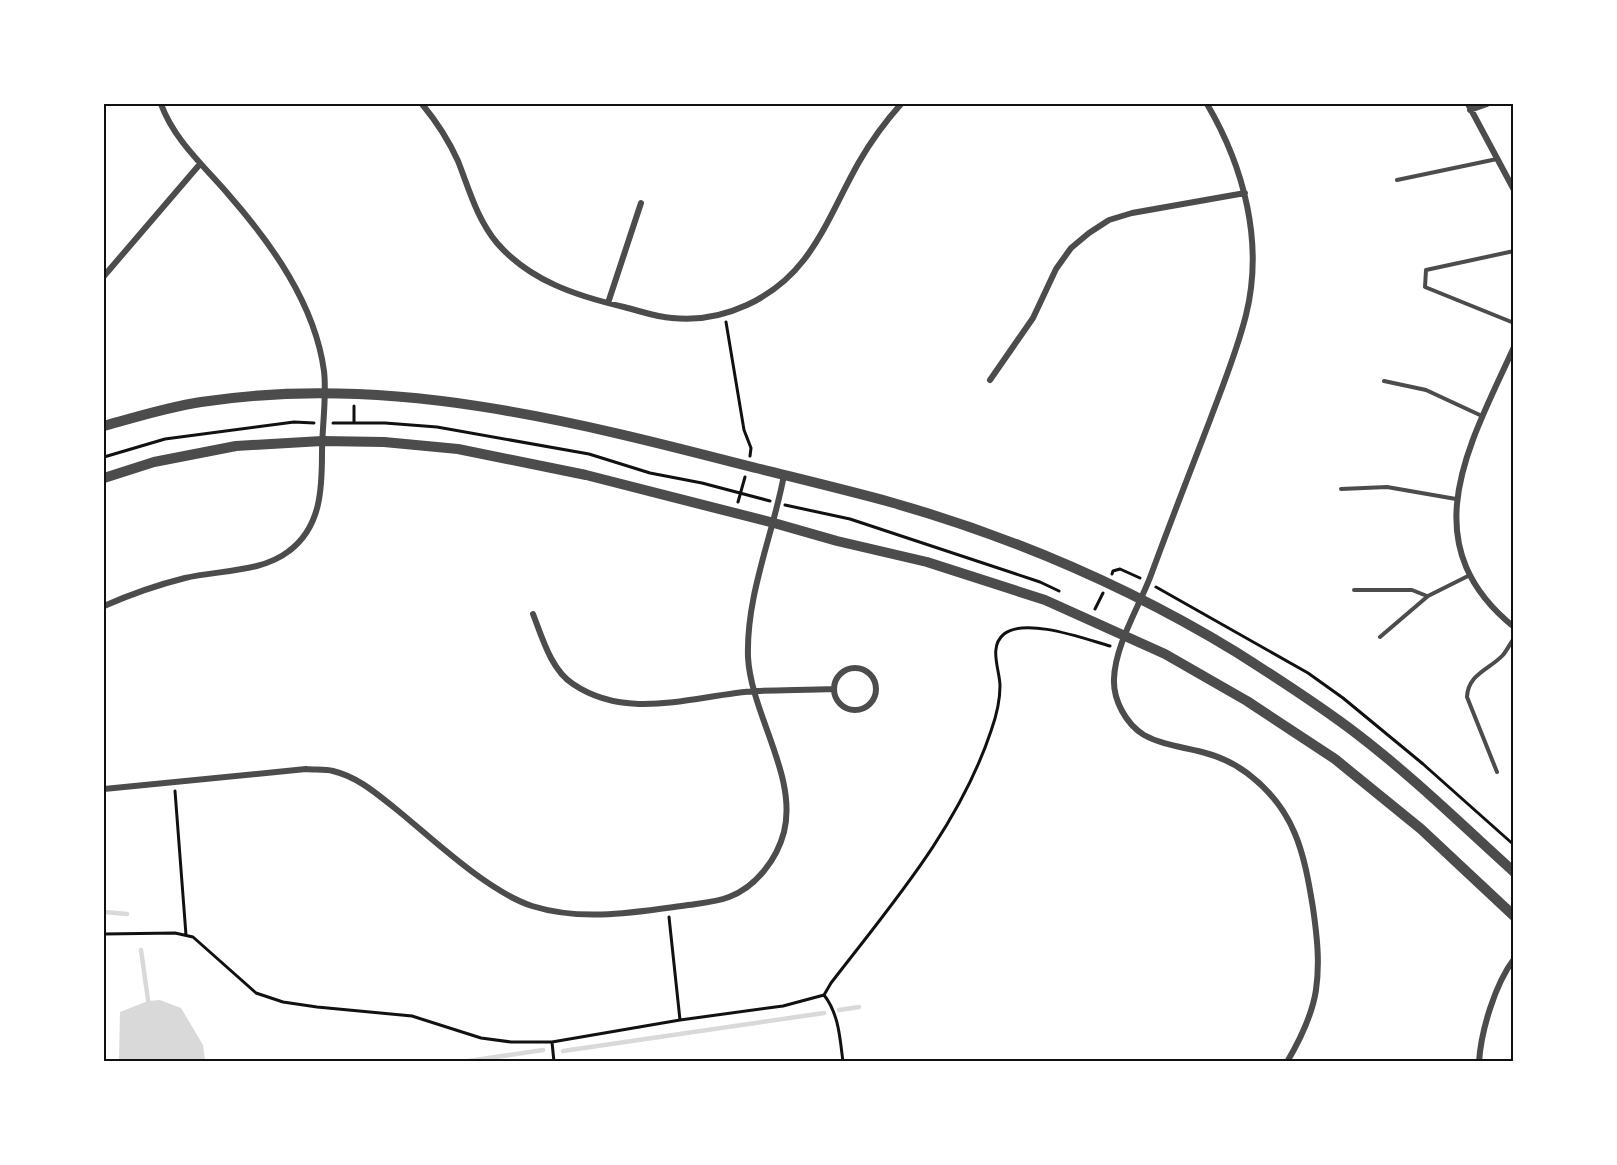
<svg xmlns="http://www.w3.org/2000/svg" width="1617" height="1165" font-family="Mulish,sans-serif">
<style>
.water{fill:#d9d9d9}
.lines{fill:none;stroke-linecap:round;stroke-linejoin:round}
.stream{stroke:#d9d9d9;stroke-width:4.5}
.path{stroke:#111;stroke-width:3}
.service{stroke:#4c4c4c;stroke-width:4}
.minor{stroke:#4c4c4c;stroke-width:6}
.tertiary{stroke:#4c4c4c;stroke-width:10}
.neatline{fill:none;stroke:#111;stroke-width:2}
</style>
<rect width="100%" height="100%" fill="#fff"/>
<path class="water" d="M160 1000 181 1008 203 1045 205 1061H119L120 1012 148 1001Z"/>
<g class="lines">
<path class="stream" d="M104 912 127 914
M141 950 149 1007
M839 1010 859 1007
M563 1051 824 1013
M462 1062 543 1050"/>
<path class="path" d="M726 322 744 430 751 448 750 456
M333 423H385L437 427 589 454 650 473 702 483 770 501
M354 423V406
M104 457 165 439 294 422 314 423
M738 502 745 477
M785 505 850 519 1040 582 1059 591
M1112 574 1113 571 1120 569 1140 578
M1156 587 1308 673 1343 698 1423 764 1514 845
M1095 609 1103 593
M175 791 186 935
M669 917 680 1020
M104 934 175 933 193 937 256 993 283 1002 317 1007 412 1016 481 1038 511 1042H552L680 1020 783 1006 824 995 831 983C891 905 959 827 991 731 996 717 1000 701 1000 686 1000 670 988 647 1004 634 1026 617 1085 639 1110 646
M824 995C839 1014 840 1039 843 1062
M552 1042 554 1062"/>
<path class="service" d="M1397 180 1497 159
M1514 251 1426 270 1425 287 1514 323
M1384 381 1426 390 1482 416
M1341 489 1387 487 1456 499
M1354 590H1412L1427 596
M1380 637 1428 596 1468 576
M1497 772 1467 697C1468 674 1489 670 1503 655 1507 650 1510 644 1514 638"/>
<path class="minor" d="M422 104C436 121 449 141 458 161 469 189 477 219 497 243 530 281 577 296 624 307 640 311 656 317 672 318 699 321 723 316 747 305 812 275 826 220 859 162 871 141 885 122 901 104
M1207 104C1244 167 1264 243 1246 315 1237 351 1223 385 1210 420 1190 472 1170 523 1151 575 1139 607 1115 645 1114 679 1113 700 1126 724 1144 735 1162 745 1183 747 1202 752 1218 756 1235 764 1247 773 1295 809 1304 852 1313 908 1317 936 1320 962 1316 990 1312 1016 1300 1040 1287 1062
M1468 104 1514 190
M1470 110 1487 104
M104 276 200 164
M608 303 641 203
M1514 347C1470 444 1410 543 1514 627
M990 380 1033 318 1056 269 1071 248 1089 233 1109 220 1132 213 1245 193
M104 606C129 595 157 585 185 578 218 570 261 573 289 551 321 527 322 489 322 453 322 426 327 397 324 371 315 304 271 243 228 194 204 166 174 140 161 104
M533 614C542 637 551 670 573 684 629 722 695 695 756 691 782 690 808 690 834 689
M834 689a21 21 0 1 1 42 0a21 21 0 1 1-42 0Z
M104 789 306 769C314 770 325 769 333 771 358 777 377 794 396 809 434 840 487 891 532 906 583 922 636 912 688 905 702 903 716 902 729 897 756 887 777 859 784 832 798 776 751 714 748 657 746 595 773 535 784 475
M1479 1062C1481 1031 1495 984 1514 959"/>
<path class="tertiary" d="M104 426C136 417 168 407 201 402 389 373 574 421 756 468 800 479 846 490 890 502 1010 536 1129 587 1236 652 1277 678 1319 705 1357 734 1412 776 1462 825 1514 872
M104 478 154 462 236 446 322 441 384 442 458 449 586 475 774 523 837 541 927 562 1045 600 1165 654 1247 701 1335 759 1421 829 1514 916"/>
</g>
<rect width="1617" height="1165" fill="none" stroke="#ffffff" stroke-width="210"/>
<rect x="105" y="105" width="1407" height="955" class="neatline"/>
</svg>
